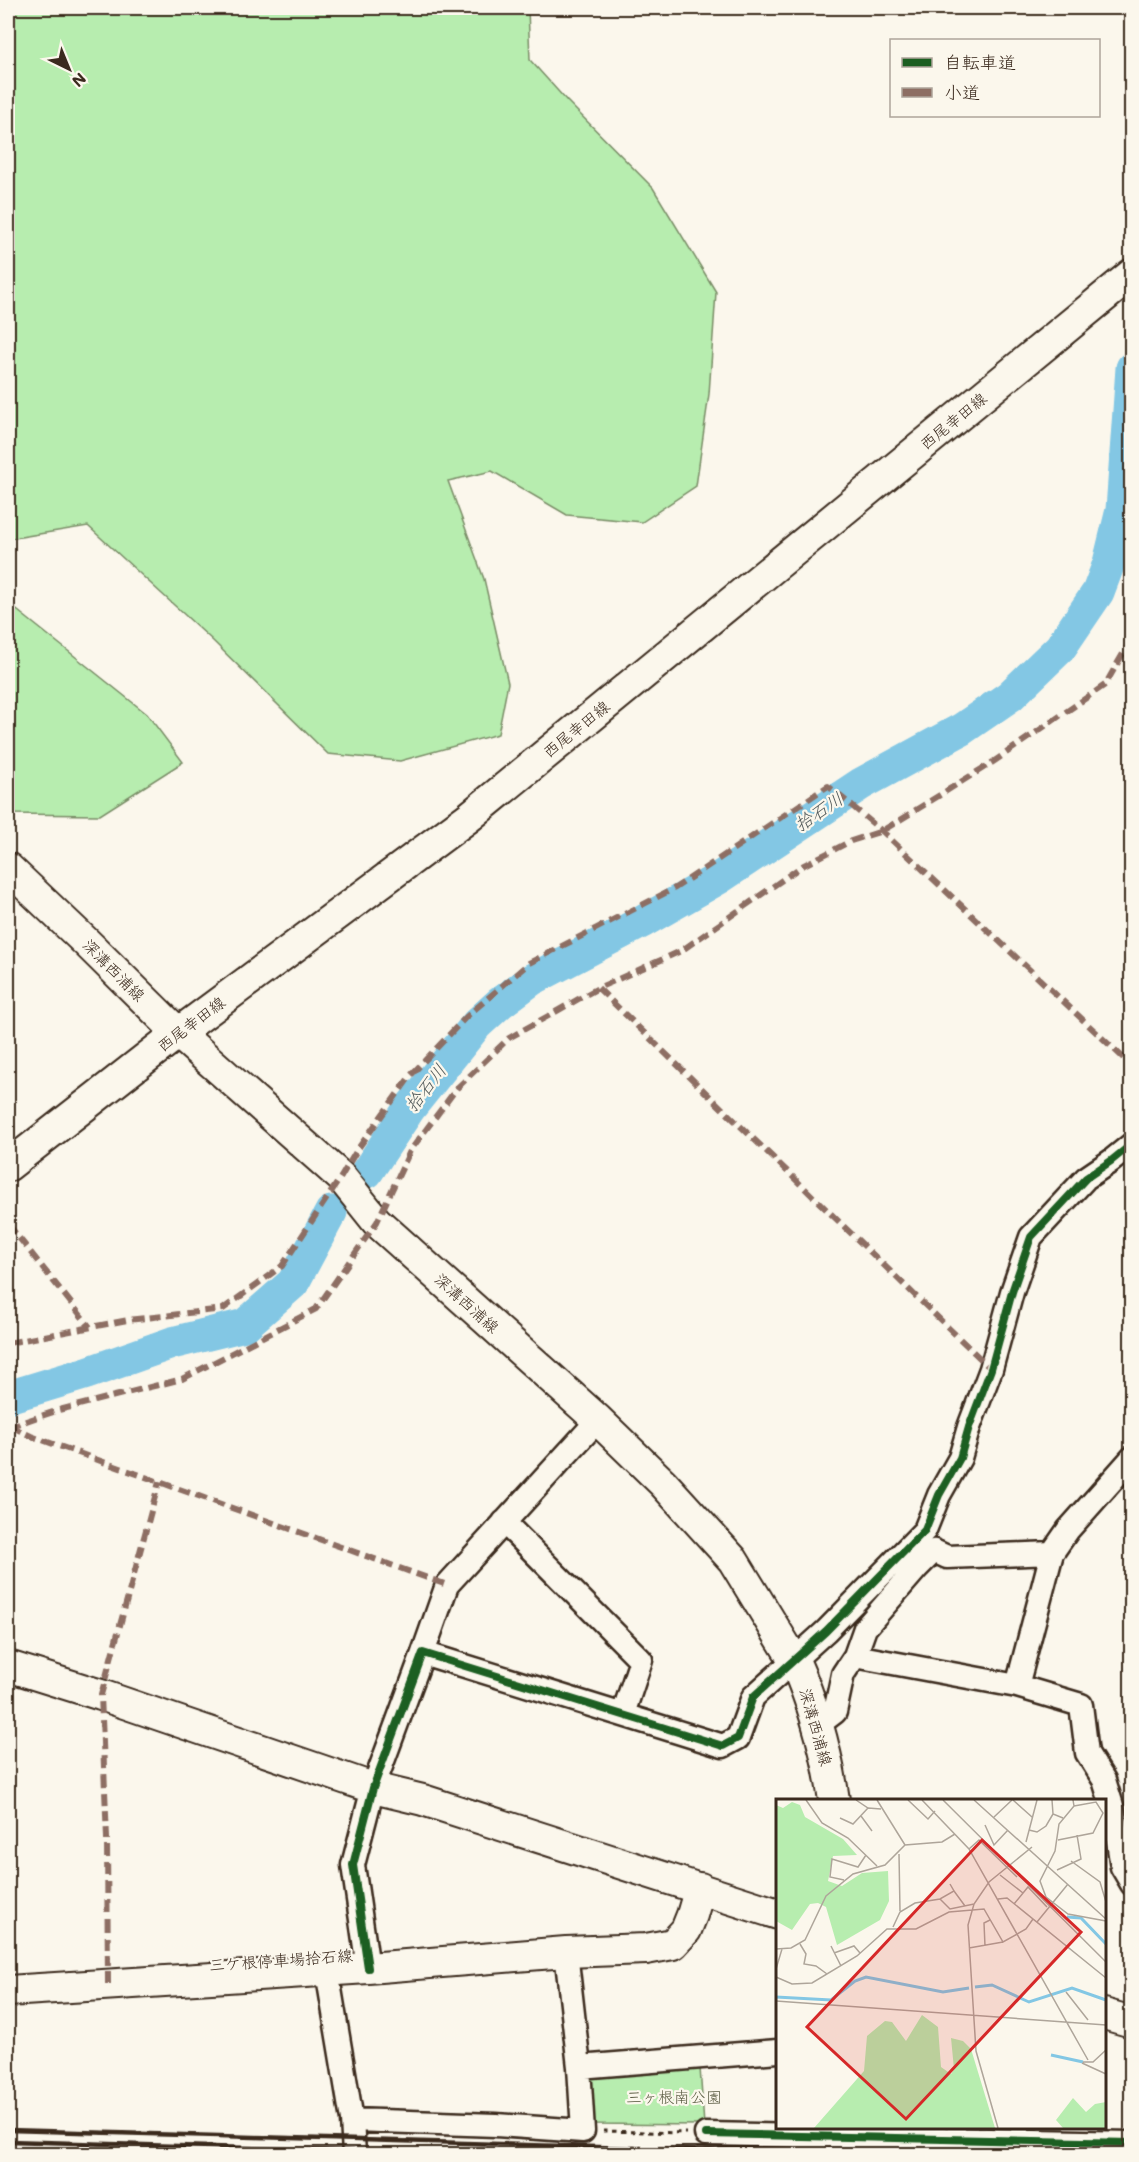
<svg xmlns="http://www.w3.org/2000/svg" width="1139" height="2162" font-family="Mali,'Klee One',sans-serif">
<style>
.green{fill:#b7edaf;stroke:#798c66;stroke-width:1.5}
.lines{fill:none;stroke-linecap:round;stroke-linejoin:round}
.river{stroke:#83c7e4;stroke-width:33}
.minor-casing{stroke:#3b2a1e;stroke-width:27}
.major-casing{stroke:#3b2a1e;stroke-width:34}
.path{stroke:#3b2a1e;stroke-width:3;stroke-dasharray:4.5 4.5;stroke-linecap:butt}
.minor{stroke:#fbf7ec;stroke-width:22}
.major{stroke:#fbf7ec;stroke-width:30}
.rail{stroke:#3b2a1e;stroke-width:4.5}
.quiet{stroke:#8d6e63;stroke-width:6;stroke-dasharray:12 6;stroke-linecap:butt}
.cycleway-casing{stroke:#fbf7ec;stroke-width:11}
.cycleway{stroke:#1b5e20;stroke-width:8}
.labels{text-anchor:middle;stroke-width:4.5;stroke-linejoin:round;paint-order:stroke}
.street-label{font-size:16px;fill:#3b2a1e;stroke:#fbf7ec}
.park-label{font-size:16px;fill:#5a5b42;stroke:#fbf7ec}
.water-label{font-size:18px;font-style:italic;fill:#515959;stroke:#fbf7ec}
.inset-river{fill:none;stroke:#83c7e4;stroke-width:3}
.inset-road{fill:none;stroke:#aea59a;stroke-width:1.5}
.view{fill:#d62828;fill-opacity:0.15;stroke:#d62828;stroke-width:3}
.inset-edge{fill:none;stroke:#3b2a1e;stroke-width:3}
</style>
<rect width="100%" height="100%" fill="#fbf7ec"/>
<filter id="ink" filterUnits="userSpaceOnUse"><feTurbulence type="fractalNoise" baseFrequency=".0167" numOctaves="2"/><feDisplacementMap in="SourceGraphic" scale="12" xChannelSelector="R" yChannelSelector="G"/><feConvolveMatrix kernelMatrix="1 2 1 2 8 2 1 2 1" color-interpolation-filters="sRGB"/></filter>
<g filter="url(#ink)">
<path class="green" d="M8 8H528L530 60 567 101 653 188 716 292 709 394 696 486 642 522 567 515 492 471 448 481 484 579 508 683 498 734 400 761 328 754 211 639 88 526 8 539Z
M8 603 147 714 183 762 100 815 8 814Z
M700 2068 704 2125 591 2124 589 2072Z"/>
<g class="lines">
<path class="river" d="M367 1172 409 1109 477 1024 500 1003 531 980 642 922 719 878 861 784 962 729 1010 696 1060 648 1098 592 1109 563 1122 510 1132 368
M8 1397 87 1373 172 1343 245 1325 293 1283 331 1212"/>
<g class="minor-casing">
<path id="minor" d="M1132 1458 1068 1530 1052 1553 1017 1686 1081 1705 1087 1753 1104 1780 1113 1809 1122 1867 1132 1884
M504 1522 641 1660 623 1714
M423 1653 447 1585 598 1420
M855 1656 1017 1686
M818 1725 835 1712 843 1674 855 1656 865 1628 917 1568 934 1551 947 1557 1052 1553
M368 1968 353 1865 373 1788 423 1653 723 1746 738 1738 753 1697 826 1631 925 1530 939 1495 960 1458 969 1427 991 1369 1012 1292 1031 1237 1086 1178 1111 1161 1132 1144
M327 1971 352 2120 354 2154
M579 2067 778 2051
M352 2120 496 2125 583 2131 579 2067 566 1952
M706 2134 1132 2143"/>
</g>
<g class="major-casing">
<path id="major" d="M8 868 87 943 178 1033 341 1177 377 1222 598 1420 663 1483 733 1560 794 1660C814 1705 827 1752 834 1800
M8 1166 178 1033 469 817 1132 274
M8 1666 101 1695 373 1788 423 1800 778 1914
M8 1991 368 1968 566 1952 646 1949 673 1944 686 1930 692 1915 700 1888
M1104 2014 1132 2022
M809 2154 813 2128"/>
</g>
<path class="path" d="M603 2131 686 2133"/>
<use href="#minor" class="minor"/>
<use href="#major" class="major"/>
<path class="rail" d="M8 2130 844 2154
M8 2141 450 2154"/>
<path class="quiet" d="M598 988 991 1369
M8 1224 90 1327
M8 1343 128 1320 223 1309 282 1266 341 1177 357 1150 411 1075 466 1017 529 963 675 888 828 786 882 831 1132 1066
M10 1426 31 1436 447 1585
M8 1427 59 1410 182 1379 316 1309 377 1222 410 1151 457 1088 509 1038 598 988 681 951 802 866 851 841 882 831 993 762 1105 685 1132 638
M108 1984 107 1838 101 1695 159 1482"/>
<g class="cycleway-casing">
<path id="cycleway" d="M368 1968 353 1865 373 1788 423 1653 723 1746 738 1738 753 1697 826 1631 925 1530 939 1495 960 1458 969 1427 991 1369 1012 1292 1031 1237 1086 1178 1111 1161 1132 1144
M706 2134 1132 2143"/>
</g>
<use href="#cycleway" class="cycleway"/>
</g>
</g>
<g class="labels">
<g class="street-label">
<text transform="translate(953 421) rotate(-39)" y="6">西尾幸田線</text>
<text transform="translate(576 729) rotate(-39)" y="6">西尾幸田線</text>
<text transform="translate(114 970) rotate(45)" y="6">深溝西浦線</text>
<text transform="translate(191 1024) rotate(-37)" y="6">西尾幸田線</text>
<text transform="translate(467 1303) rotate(42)" y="6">深溝西浦線</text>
<text transform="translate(816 1727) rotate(74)" y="6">深溝西浦線</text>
<text transform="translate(281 1960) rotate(-4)" y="6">三ケ根停車場拾石線</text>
</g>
<g class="park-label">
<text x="674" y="2103">三ヶ根南公園</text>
</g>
<g class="water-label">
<text transform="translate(819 812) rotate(-34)" y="6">拾石川</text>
<text transform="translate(426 1088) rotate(-52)" y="6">拾石川</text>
</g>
</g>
<g transform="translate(776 1799)">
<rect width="330" height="330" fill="#fbf7ec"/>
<path d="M16 3 24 6 29 18 67 40 81 56 57 57 52 82 66 87 86 74 112 72 113 102 104 121 61 146 50 108 42 104 34 105 16 131 0 122V6L7 9ZM146 216 162 228 165 268 175 275 178 270 175 239 187 242 195 250 219 329H38L88 272 91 237 109 222 116 223 130 242ZM297 299 310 313 319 305 330 303V329H287L280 321Z" fill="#b7edaf"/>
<path class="inset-river" d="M291 118 305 119 330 145M199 188 216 186 253 203 296 189 330 201M0 198 55 201 79 182 90 178 167 193 193 189M275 256 307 263"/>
<path class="inset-road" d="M30 1 46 24 72 39 101 67M80 1 92 9 105 10M101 1 129 46M132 1 152 20 159 12M146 1 193 50 312 261M167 1 330 163M198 1 330 120M237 1 256 18M276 1 277 15 287 19M297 1 298 7 283 25 279 52 264 82 270 98 292 115 330 122M85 17 96 32M218 18 236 1M64 19 77 25 92 9M209 26 218 46 232 31M253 31 261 33 270 27 277 15M282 41 317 34 327 14 320 3 298 7M250 43 261 1M193 50 203 41 241 78M123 55 124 112M295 62 324 83 330 103M281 71 305 60 301 36M224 76 247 94M68 81 54 78 56 60 82 68 90 56M178 92 189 107M164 100 174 110 198 105M222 100 231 99 330 179M238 105 252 88 271 108M261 123 292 85M117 128 124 113 139 104 164 100 178 92 174 85M24 145 30 155 28 165 40 167 51 175M55 147 65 167M209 147 208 124 214 121M193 149 227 143M0 150 15 149 29 141 50 97 77 75 109 66 129 46 166 43 179 35M58 154 78 147 84 154M0 170 6 150M0 178 16 185 36 184 81 157 111 130H140L173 113 208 110 227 143 250 130 257 120M290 193 312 221M0 202 330 226M307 263H317L330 251M306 264 330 275M222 329 200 252 192 126 198 105 213 83 256 48"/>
<path class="view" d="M206 41 305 133 130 320 31 228Z"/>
<rect width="330" height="330" class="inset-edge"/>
</g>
<rect width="1139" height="2162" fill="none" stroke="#fbf7ec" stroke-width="30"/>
<rect x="15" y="15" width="1109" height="2132" fill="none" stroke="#3b2a1e" stroke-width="2" filter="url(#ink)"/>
<rect x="890" y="39" width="210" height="78" fill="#fbf7ec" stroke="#aea59a" stroke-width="1.5"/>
<rect x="902" y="58" width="30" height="9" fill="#1b5e20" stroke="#aea59a" stroke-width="1.5"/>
<text x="944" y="69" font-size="18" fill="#3b2a1e">自転車道</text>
<rect x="902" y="88" width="30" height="9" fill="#8d6e63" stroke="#aea59a" stroke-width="1.5"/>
<text x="944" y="99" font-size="18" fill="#3b2a1e">小道</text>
<g transform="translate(69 69) rotate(137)" stroke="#fbf7ec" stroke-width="4.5" paint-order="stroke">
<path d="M0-4.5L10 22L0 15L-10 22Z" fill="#3b2a1e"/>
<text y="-9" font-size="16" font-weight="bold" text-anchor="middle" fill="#3b2a1e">N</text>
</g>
</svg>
